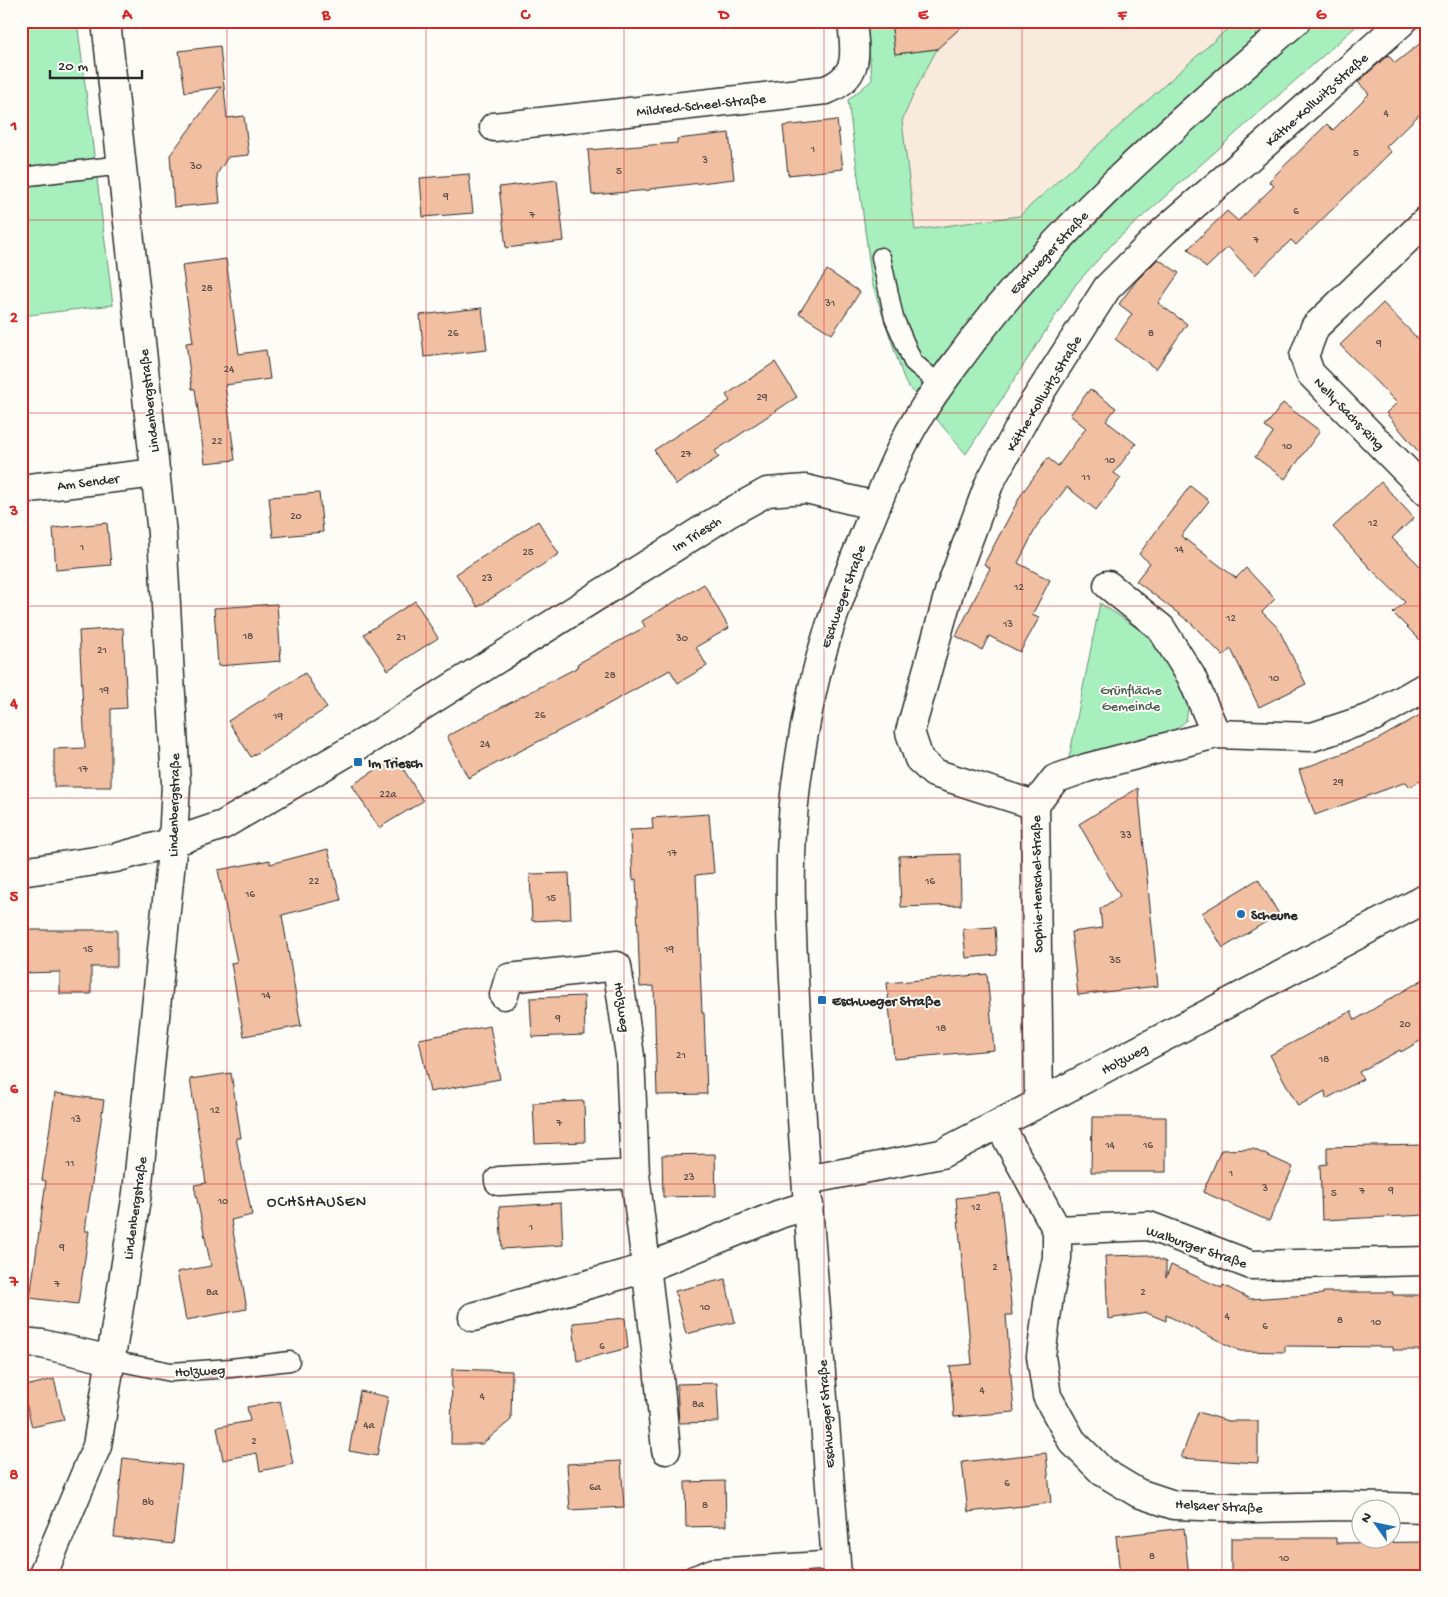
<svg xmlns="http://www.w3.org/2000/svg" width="1448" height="1597" font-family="'Gochi Hand',sans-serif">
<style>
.built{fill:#f9eade}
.green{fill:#a7f0be;stroke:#698e74}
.building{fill:#f1bfa2;stroke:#2b2b2b}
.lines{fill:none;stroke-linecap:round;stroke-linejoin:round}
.service-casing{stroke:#2b2b2b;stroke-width:21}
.minor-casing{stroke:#2b2b2b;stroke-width:31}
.secondary-casing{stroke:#2b2b2b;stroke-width:31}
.service{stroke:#fdfcf7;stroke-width:18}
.minor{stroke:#fdfcf7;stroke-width:28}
.secondary{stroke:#fdfcf7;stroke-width:28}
.grid{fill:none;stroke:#d62828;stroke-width:1;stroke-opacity:0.55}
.poi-dot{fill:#1f6fb2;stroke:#fdfcf7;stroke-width:2}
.labels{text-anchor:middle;stroke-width:4;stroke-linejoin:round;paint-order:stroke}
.number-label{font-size:11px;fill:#5c5049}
.street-label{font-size:14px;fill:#2b2b2b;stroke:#fdfcf7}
.park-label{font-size:14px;fill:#4a5c50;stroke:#fdfcf7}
.poi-label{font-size:14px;font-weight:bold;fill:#2b2b2b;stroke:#fdfcf7;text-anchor:start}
.quarter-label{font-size:16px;letter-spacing:1px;fill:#2b2b2b;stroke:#fdfcf7}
.neatline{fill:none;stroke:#d62828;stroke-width:2}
.grid-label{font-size:16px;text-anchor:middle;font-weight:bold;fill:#d62828}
</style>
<rect width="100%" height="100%" fill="#fdfcf7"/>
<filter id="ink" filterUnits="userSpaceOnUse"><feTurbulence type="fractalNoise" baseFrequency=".02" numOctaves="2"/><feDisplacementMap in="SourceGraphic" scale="10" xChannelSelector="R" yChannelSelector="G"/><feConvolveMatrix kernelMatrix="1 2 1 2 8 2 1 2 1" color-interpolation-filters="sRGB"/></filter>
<g filter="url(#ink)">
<path class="built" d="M891 21H1236L1019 216 915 230 902 121 915 91 936 50 895 54Z"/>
<path class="green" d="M21 21H77L113 305 21 316Z
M866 21H891L895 54 937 49 915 91 902 121 915 230 1019 216 1236 21H1362L1114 242 1076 284 966 454 905 382 872 283 848 100 872 80Z
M1100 603 1152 638 1165 656 1189 701 1186 721 1156 744 1069 758Z"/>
<path class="building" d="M891 21H968L937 49 895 54Z
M1427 38V107L1386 147 1391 152 1296 245 1291 240 1255 275 1228 247 1206 268 1188 249 1227 211 1238 221 1274 186 1269 181 1327 124 1333 130 1369 94 1358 82 1388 55 1395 63Z
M220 46 227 118 244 116 249 155 228 157 217 174 220 203 174 207 170 155 221 87 185 92 179 51Z
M837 120 843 169 788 175 783 126Z
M729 133 734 179 650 189V190L592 195 588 150 677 143V139Z
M469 174 473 213 423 217 420 178Z
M557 180 564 241 506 248 499 187Z
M226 259 239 354 266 350 270 379 225 385 235 460 205 463 195 389H192L186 343 193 342 182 265Z
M1158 259 1179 273 1158 303 1187 324 1156 369 1115 339 1132 314 1119 304 1136 281Z
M827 270 860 292 832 334 799 313Z
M1383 303 1427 348V462L1386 413 1397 403 1340 345Z
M482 308 487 350 424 357 420 315Z
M775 362 797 397 715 451 719 457 676 485 654 450 730 401 726 395Z
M1090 389 1116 408 1106 421 1136 444 1114 473 1121 478 1096 510 1067 487 1038 524 1018 563 1050 580 1032 615 1039 618 1020 652 989 636 982 650 956 636 990 568 984 564 1022 493 1048 458 1058 466 1086 428 1070 415Z
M1283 403 1320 431 1285 479 1255 457 1273 433 1265 427Z
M1381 482 1414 518 1392 538 1427 573V647L1393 613 1405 602 1369 567 1333 527Z
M1190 486 1209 501 1181 536 1236 578 1246 568 1275 599 1262 612 1278 628 1306 684 1259 707 1231 649 1223 656 1192 624 1136 581 1150 563 1139 554Z
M319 493 323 532 273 537 269 497Z
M538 521 559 554 478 607 456 574Z
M107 523 111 565 56 570 53 528Z
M704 584 729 628 696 647 707 666 678 683 670 670 578 721 468 778 447 736 578 667 577 664 645 627 642 621Z
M415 601 438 638 388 670 364 634Z
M277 604 281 661 218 666 214 608Z
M123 628 127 708 111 709V787H54V749L85 748 79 631Z
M305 673 327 708 251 757 228 721Z
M1427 711V777L1410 787 1406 782 1315 815 1299 770 1375 741Z
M396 757 423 801 379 828 352 785Z
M1138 788 1158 986 1078 995 1071 932 1102 928 1100 909 1120 896 1079 824Z
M709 814 714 873 696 875 702 1013H704L707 1094 657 1095 654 986 640 987 636 879 633 880 630 830 653 829 652 818Z
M328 849 341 900 282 915 301 1026 244 1036 231 963 237 962 218 870 270 860V864Z
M960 854 961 905 901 907 899 856Z
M569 873 571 919 532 921 530 874Z
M1258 879 1279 914 1223 948 1202 913Z
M995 927 997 955 966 958 963 929Z
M21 930H117V967H91V994H60V972L21 973Z
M987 974 994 1050 894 1059 887 983Z
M1427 977V1037L1401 1052 1400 1050 1359 1072 1363 1079 1326 1099 1325 1091 1298 1106 1270 1055 1351 1011 1355 1020Z
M584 996 585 1035 532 1037 530 998Z
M490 1026 500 1079 430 1092 419 1039Z
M231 1073 241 1138H236L252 1215 231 1220 247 1309 186 1320 177 1272 211 1266 194 1185 206 1183 190 1079Z
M55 1093 104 1100 85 1231H89L78 1304 30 1298 46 1181 42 1180Z
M584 1101 585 1142 535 1144 533 1103Z
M1092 1117H1166V1172H1091Z
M1424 1145V1158H1427V1215L1322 1220 1320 1165 1327 1164V1147Z
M1253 1149 1293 1167 1269 1221 1203 1192 1221 1150Z
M715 1154 716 1196 663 1197 662 1155Z
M1000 1193 1012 1315H1006L1014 1412 954 1417 950 1366 972 1364 956 1198Z
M561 1203 563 1245 502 1249 499 1207Z
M1149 1255 1166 1262V1277L1171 1265 1222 1288 1223 1285 1250 1299 1323 1294V1292H1393V1295H1427V1350H1393V1347L1285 1346V1352L1240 1351 1166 1315V1321L1147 1313 1108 1319 1105 1256Z
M725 1279 735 1322 686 1334 675 1291Z
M625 1318 628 1348 577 1361 573 1323Z
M452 1369 512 1371 511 1420 482 1444H451Z
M54 1379 64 1420 32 1427 22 1387Z
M717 1383 719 1422 679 1423 677 1384Z
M360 1391 388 1397 377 1456 349 1451Z
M280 1401 293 1464 260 1471 257 1453 223 1460 217 1427 250 1421 247 1407Z
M1198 1412 1228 1421H1258V1463L1181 1458Z
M1046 1453 1051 1503 968 1512 962 1462Z
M123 1458 182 1465 173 1544 114 1537Z
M621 1461 624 1507 570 1510 567 1464Z
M725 1481 726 1526 686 1527 685 1482Z
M1184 1528 1189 1576H1120L1116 1536Z
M1231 1538H1336V1543L1427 1542V1576H1231Z"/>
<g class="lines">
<g class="service-casing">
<path id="service" d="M21 177 122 165
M881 257 894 318 913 362 940 385
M111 1360 171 1372 231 1368 290 1361
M691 1576 712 1568 836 1560"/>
</g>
<g class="minor-casing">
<path id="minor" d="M494 127 826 90C861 76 855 53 852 21
M1427 220 1315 327 1304 356 1310 373 1427 492
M21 489 156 473
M1108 585 1161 628 1191 676 1216 734
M1035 805 934 773 919 759 910 732 950 589 989 484 1029 410 1107 288 1165 230 1275 135 1403 21
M21 872 115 858 173 842 223 825 373 737 729 513 767 492 806 489 876 506
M504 995 509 978 617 966 630 1056 635 1174 658 1366 666 1450
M1039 1103 1035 805 1055 779 1086 768 1216 734 1312 737 1373 717 1427 686
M999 1124 1057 1230V1258L1049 1296 1041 1356 1047 1396 1072 1441 1103 1472 1138 1493 1174 1505 1253 1508 1343 1506 1427 1508
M807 1180 941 1154 1039 1103 1427 898
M499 1181 635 1174
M1057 1230 1149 1226 1251 1265 1427 1261
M473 1317 646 1268 780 1214 809 1205
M21 1342 42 1344 111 1360
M42 1576 97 1446 137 1193 173 842 176 784 162 534 106 21"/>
</g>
<g class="secondary-casing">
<path id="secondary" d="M837 1576C824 1402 808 1229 798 1055 794 965 785 875 796 785 802 740 810 693 823 649 835 607 851 567 868 526 880 497 891 467 906 439 920 411 940 384 959 359 1053 229 1175 125 1296 21"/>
</g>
<use href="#service" class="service"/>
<use href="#minor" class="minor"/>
<use href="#secondary" class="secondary"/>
</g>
</g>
<path class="grid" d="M227 21V1576M426 21V1576M624 21V1576M824 21V1576M1022 21V1576M1222 21V1576M21 220H1427M21 413H1427M21 606H1427M21 798H1427M21 991H1427M21 1184H1427M21 1377H1427"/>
<g class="poi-dot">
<rect x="353" y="757" width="10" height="10" rx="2.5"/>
<circle cx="1241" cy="914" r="5"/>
<rect x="817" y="995" width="10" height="10" rx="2.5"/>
</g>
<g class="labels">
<g class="number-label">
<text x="1386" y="116">4</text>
<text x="813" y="152">1</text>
<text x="1356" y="156">5</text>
<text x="705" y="163">3</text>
<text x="196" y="169">30</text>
<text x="619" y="174">5</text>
<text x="446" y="199">9</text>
<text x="1296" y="214">6</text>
<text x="532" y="218">7</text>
<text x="1256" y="243">7</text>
<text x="207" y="291">28</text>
<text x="830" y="306">31</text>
<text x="453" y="336">26</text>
<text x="1151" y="336">8</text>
<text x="1379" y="346">9</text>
<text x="229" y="372">24</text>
<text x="762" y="400">29</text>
<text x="217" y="444">22</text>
<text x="1287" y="449">10</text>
<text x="686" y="457">27</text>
<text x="1110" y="463">10</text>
<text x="1086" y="480">11</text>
<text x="296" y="519">20</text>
<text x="1373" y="526">12</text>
<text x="82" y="550">1</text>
<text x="1179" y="552">14</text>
<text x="528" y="555">25</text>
<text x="487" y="581">23</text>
<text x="1019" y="590">12</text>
<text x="1231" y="621">12</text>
<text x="1008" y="627">13</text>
<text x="248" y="639">18</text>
<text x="401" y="640">21</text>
<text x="682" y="641">30</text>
<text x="102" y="653">21</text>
<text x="610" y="678">28</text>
<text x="1274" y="681">10</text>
<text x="104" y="693">19</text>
<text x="540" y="718">26</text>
<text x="278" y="719">19</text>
<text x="485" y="747">24</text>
<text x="83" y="772">17</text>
<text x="1338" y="785">29</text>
<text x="388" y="797">22a</text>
<text x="1126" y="838">33</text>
<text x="672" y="856">17</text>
<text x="314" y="884">22</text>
<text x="930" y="884">16</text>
<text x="250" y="897">16</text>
<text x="551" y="901">15</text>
<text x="88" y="952">15</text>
<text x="669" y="952">19</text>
<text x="1115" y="963">35</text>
<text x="266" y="998">14</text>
<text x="558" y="1021">9</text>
<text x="1405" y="1027">20</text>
<text x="941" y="1031">18</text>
<text x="681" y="1058">21</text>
<text x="1324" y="1062">18</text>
<text x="215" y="1113">12</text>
<text x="76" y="1122">13</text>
<text x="559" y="1126">7</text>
<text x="1110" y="1148">14</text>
<text x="1148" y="1148">16</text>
<text x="70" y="1166">11</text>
<text x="1231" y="1176">1</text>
<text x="689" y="1180">23</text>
<text x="1265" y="1191">3</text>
<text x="1391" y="1193">9</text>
<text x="1362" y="1194">7</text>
<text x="1334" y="1196">5</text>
<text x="223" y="1204">10</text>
<text x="976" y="1210">12</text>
<text x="531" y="1230">1</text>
<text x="62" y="1250">9</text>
<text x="995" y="1270">2</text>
<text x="57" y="1287">7</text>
<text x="212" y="1295">8a</text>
<text x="1143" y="1295">2</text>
<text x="705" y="1310">10</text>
<text x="1227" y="1319">4</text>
<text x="1340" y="1323">8</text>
<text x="1376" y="1325">10</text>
<text x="1265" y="1329">6</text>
<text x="602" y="1349">6</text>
<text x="982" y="1393">4</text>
<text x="482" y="1399">4</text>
<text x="698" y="1407">8a</text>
<text x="369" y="1428">4a</text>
<text x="254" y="1444">2</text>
<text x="1007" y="1486">6</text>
<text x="595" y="1490">6a</text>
<text x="148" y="1505">8b</text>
<text x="705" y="1508">8</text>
<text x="1152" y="1559">8</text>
<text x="1284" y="1561">10</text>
</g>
<g class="street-label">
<text transform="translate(1316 99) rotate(-42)" y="5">Käthe-Kollwitz-Straße</text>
<text transform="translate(701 104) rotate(-6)" y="5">Mildred-Scheel-Straße</text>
<text transform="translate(1048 252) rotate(-47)" y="5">Eschweger Straße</text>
<text transform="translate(1043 393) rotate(-59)" y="5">Käthe-Kollwitz-Straße</text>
<text transform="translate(148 401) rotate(-96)" y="5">Lindenbergstraße</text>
<text transform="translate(1350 413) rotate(46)" y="5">Nelly-Sachs-Ring</text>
<text transform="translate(88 481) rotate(-7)" y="5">Am Sender</text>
<text transform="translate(696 533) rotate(-32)" y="5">Im Triesch</text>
<text transform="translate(842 596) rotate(-70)" y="5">Eschweger Straße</text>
<text transform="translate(173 805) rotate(-89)" y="5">Lindenbergstraße</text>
<text transform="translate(1036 884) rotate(-91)" y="5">Sophie-Henschel-Straße</text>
<text transform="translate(623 1007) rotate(82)" y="5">Holzweg</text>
<text transform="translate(1124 1058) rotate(-28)" y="5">Holzweg</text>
<text transform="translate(134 1208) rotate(-82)" y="5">Lindenbergstraße</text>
<text transform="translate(1197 1246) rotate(19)" y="5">Walburger Straße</text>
<text transform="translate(200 1370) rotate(-3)" y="5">Holzweg</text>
<text transform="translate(825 1414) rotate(-94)" y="5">Eschweger Straße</text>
<text transform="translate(1219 1505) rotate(3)" y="5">Helsaer Straße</text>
</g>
<g class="park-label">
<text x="1131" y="694">Grünfläche<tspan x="1131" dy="16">Gemeinde</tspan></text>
</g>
<g class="poi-label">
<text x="368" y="767">Im Triesch</text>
<text x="1251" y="919">Scheune</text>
<text x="832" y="1005">Eschweger Straße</text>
</g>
<g class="quarter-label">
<text x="317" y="1206">OCHSHAUSEN</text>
</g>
</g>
<rect width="1448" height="1597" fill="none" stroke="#fdfcf7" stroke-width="55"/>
<g transform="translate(1376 1524) rotate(303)"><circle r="24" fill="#fdfcf7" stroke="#a9a8a5"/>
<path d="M0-4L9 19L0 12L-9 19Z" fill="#1f6fb2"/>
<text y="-8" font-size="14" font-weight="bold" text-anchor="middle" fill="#2b2b2b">N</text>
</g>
<path d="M50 70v8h92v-8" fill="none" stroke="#2b2b2b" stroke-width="2.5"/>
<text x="58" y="70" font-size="15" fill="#2b2b2b" stroke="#fdfcf7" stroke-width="4" paint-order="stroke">20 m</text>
<rect x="28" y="28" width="1392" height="1542" class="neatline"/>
<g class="grid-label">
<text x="127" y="19">A</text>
<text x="326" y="19">B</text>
<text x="525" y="19">C</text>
<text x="724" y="19">D</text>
<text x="923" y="19">E</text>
<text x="1122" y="19">F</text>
<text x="1321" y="19">G</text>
<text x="14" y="130">1</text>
<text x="14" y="322">2</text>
<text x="14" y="515">3</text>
<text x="14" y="708">4</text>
<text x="14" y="901">5</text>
<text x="14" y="1093">6</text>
<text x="14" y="1286">7</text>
<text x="14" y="1479">8</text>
</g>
</svg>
